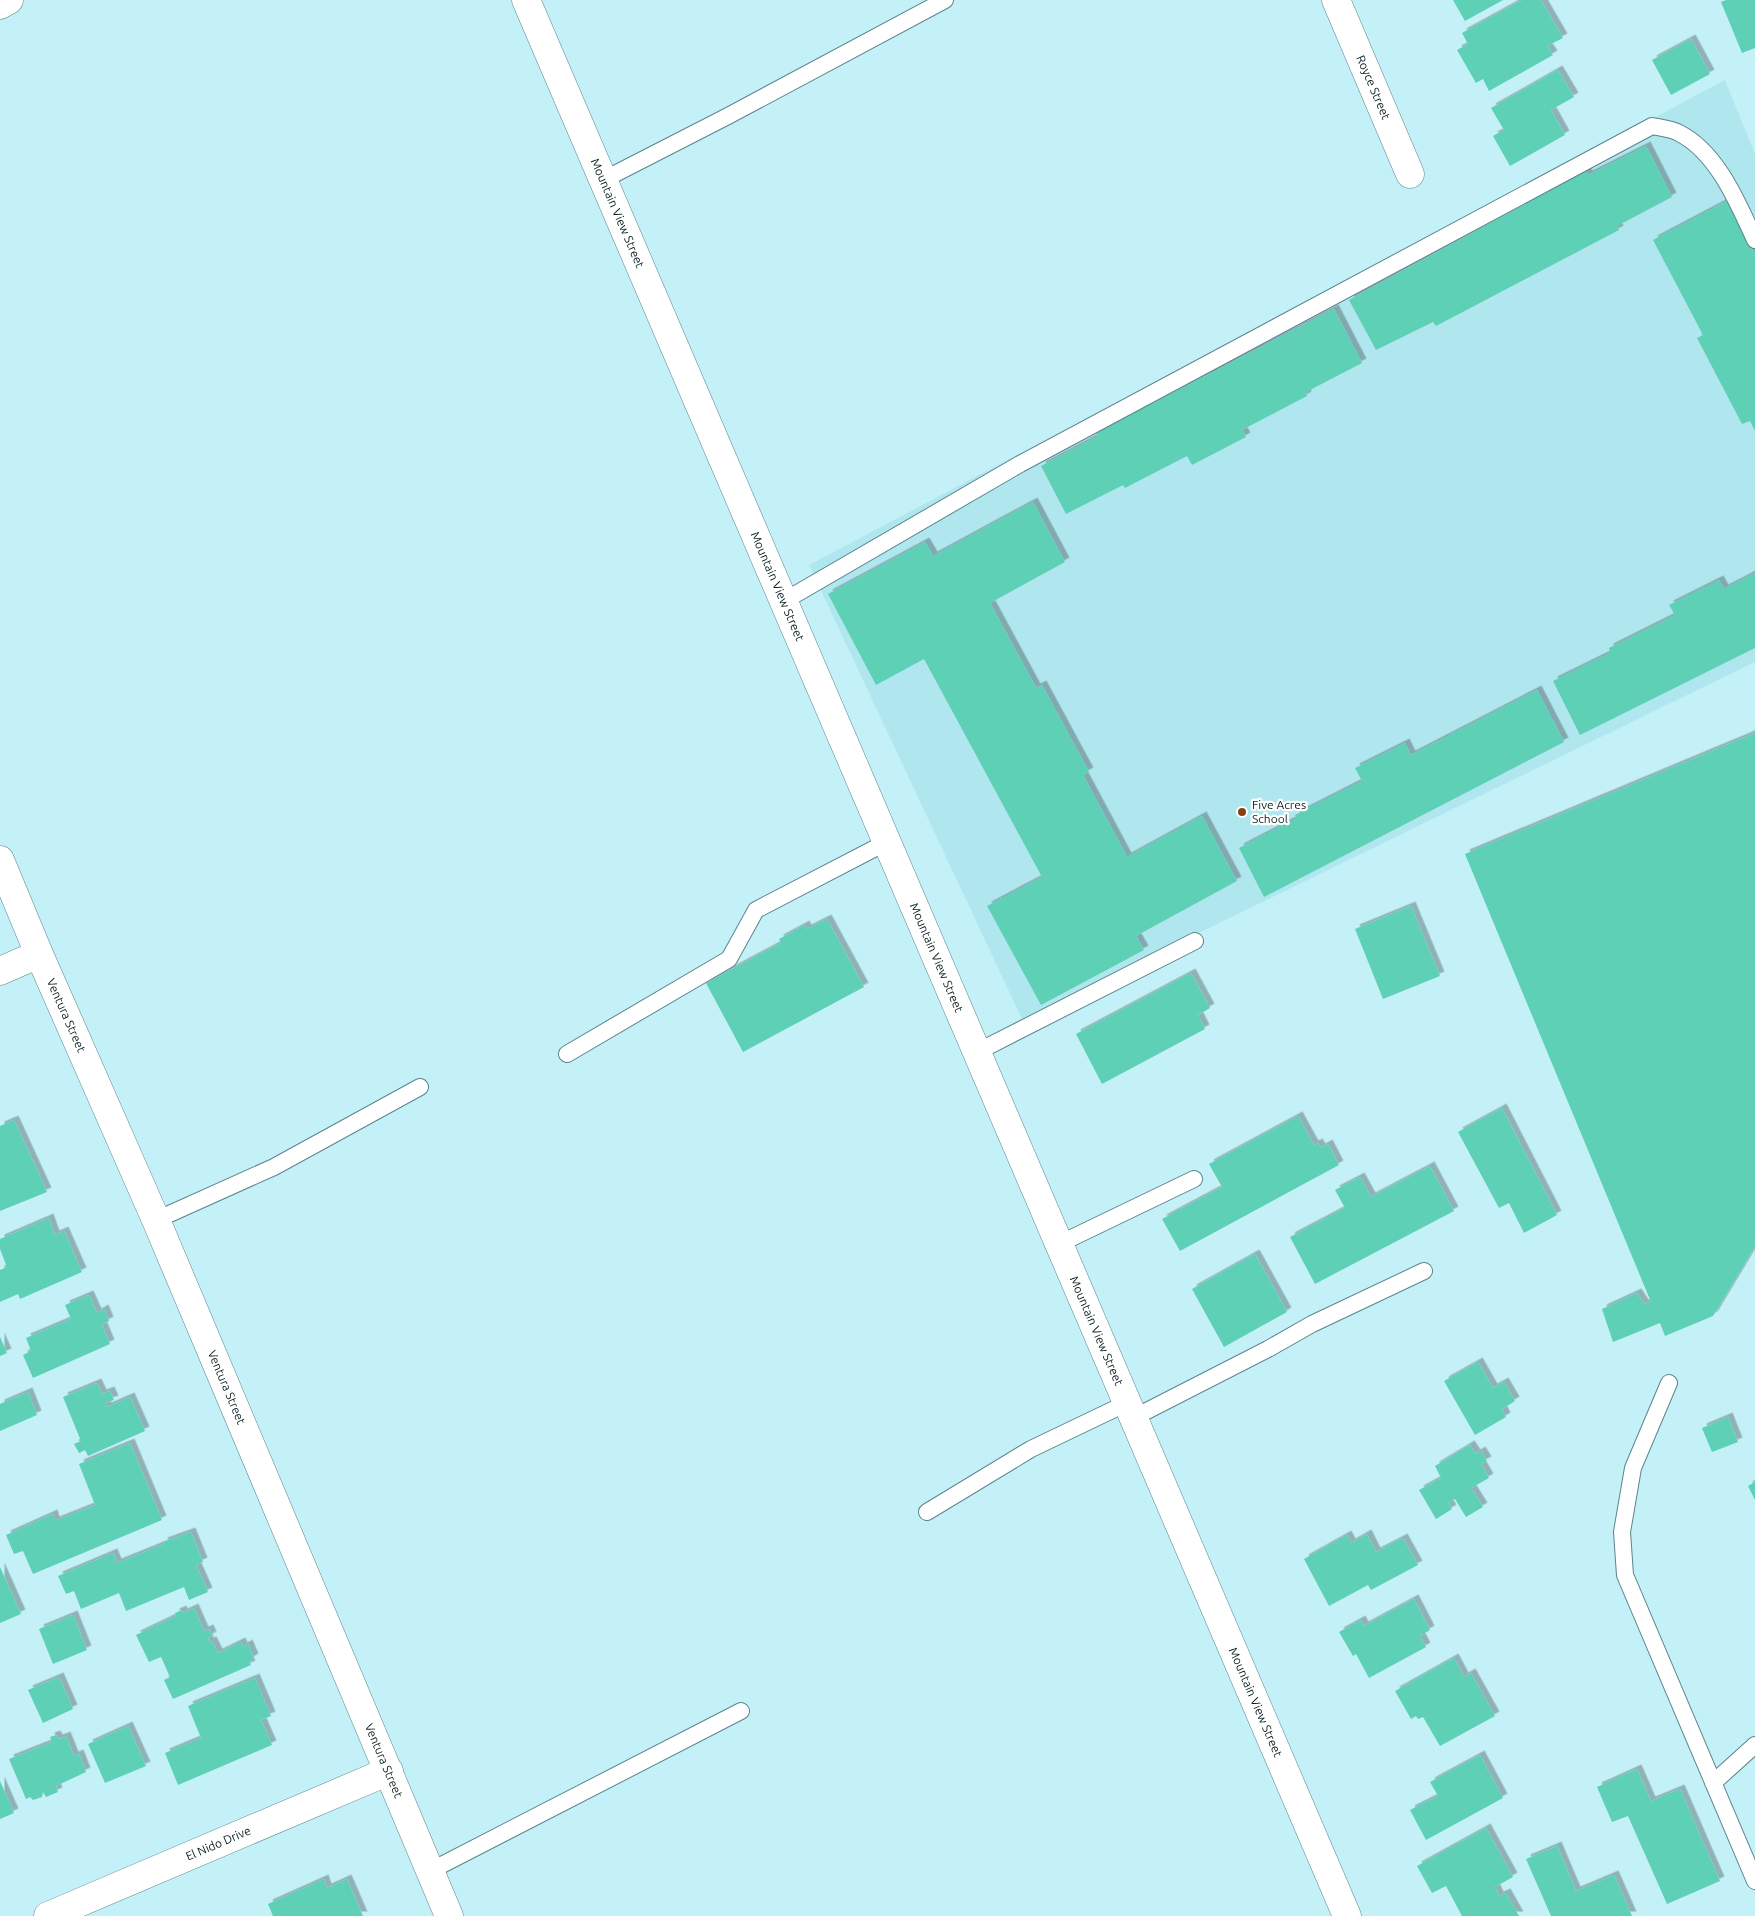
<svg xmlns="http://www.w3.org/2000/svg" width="1755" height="1916" font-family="Ubuntu,sans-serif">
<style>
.built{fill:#b0e7ef}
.building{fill:#5dd0b6;filter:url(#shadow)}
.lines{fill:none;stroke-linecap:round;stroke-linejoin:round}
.lane-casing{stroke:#5a858b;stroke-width:18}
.street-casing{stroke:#5a858b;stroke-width:29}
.secondary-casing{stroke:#5a858b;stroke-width:29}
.lane{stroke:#fff;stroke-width:16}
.street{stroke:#fff;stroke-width:28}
.secondary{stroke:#fff;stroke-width:28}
.poi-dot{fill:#854114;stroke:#fff;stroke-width:2}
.labels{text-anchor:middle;stroke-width:4.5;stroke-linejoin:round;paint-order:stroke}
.street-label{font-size:12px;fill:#0e2022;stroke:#fff}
.poi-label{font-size:12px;fill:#0e2022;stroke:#fff;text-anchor:start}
</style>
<defs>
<filter id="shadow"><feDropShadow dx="4.5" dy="-4.5" stdDeviation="0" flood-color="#0004"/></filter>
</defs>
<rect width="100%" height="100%" fill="#c4f1f8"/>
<path class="built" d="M1725 80 1755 154V662L1022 1019 809 565Z"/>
<path class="building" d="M1453 0H1503L1465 21Z
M1522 0H1541L1563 38 1547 46 1553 55 1489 91 1483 79 1476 83 1457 50 1468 44 1462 33Z
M1726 0H1755V48L1742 53 1721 2Z
M1691 39 1710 74 1671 95 1652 60Z
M1558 70 1574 97 1551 110 1565 135 1510 166 1493 136 1504 130 1491 108Z
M1646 146 1672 197 1617 226 1619 230 1436 326 1433 322 1376 350 1349 300 1586 171 1588 175Z
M1727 201 1755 254V431L1750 421 1742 424 1697 338 1703 335 1653 240Z
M1334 309 1362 363 1306 392 1307 396 1242 430 1246 437 1192 465 1187 456 1125 488 1123 485 1066 514 1041 466 1098 436 1096 433Z
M1033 502 1065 562 990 603 1036 688 1042 685 1089 772 1083 775 1127 857 1202 816 1237 881 1136 936 1144 950 1041 1005 987 906 1042 877 924 659 876 685 828 594 925 542 933 556Z
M1755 573V648L1580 735 1553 681 1610 653 1609 648 1675 615 1669 605 1719 580 1724 589Z
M1537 690 1564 742 1264 897 1239 848 1297 818 1295 815 1362 781 1355 768 1405 743 1411 755Z
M1755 733V1246L1713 1316 1665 1336 1660 1323 1613 1342 1602 1309 1637 1293 1644 1304 1651 1302 1465 854Z
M1411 906 1440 976 1383 999 1355 929Z
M827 919 864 987 743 1052 706 983 781 943 779 939 805 925 807 929Z
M1191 973 1210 1008 1198 1015 1205 1029 1102 1084 1076 1034Z
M1502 1108 1557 1215 1524 1233 1509 1203 1499 1208 1458 1132Z
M1298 1116 1314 1145 1318 1143 1321 1148 1328 1144 1339 1165 1180 1251 1162 1219 1222 1187 1209 1164Z
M14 1120 47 1192 0 1211V1126Z
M1430 1166 1454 1211 1315 1284 1290 1237 1345 1208 1335 1190 1360 1177 1371 1197Z
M49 1218 55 1235 64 1231 82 1272 20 1299 18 1294 0 1302V1270L7 1267 0 1249V1239Z
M1255 1254 1287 1312 1224 1347 1192 1289Z
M89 1295 97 1313 104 1309 109 1321 102 1325 110 1344 33 1378 23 1355 31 1351 26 1338 71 1319 65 1305Z
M0 1337 7 1353 0 1356Z
M1478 1362 1493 1388 1504 1382 1515 1401 1502 1409 1506 1417 1475 1435 1444 1381Z
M97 1383 102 1394 110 1391 114 1400 105 1403 107 1407 130 1397 145 1431 88 1456 85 1450 79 1453 74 1444 81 1441 63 1397Z
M28 1392 37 1415 0 1431V1404Z
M1728 1417 1738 1442 1712 1452 1702 1428Z
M130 1443 162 1520 33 1574 23 1551 14 1554 6 1535 53 1514 55 1521 95 1505 79 1464Z
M1470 1445 1476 1454 1481 1451 1487 1461 1481 1464 1489 1478 1471 1488 1483 1507 1466 1517 1455 1499 1448 1503 1452 1509 1436 1519 1419 1490 1441 1478 1435 1466Z
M1755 1482V1500L1748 1486Z
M191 1532 203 1562 196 1565 208 1592 189 1600 184 1587 126 1611 119 1593 81 1609 74 1591 66 1594 58 1576 113 1553 117 1563 164 1544 163 1542Z
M1367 1534 1376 1552 1403 1538 1418 1565 1371 1590 1368 1585 1329 1606 1304 1559 1347 1535 1351 1543Z
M0 1567 21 1614 0 1623Z
M1414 1599 1430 1630 1420 1636 1426 1647 1369 1678 1356 1654 1353 1656 1339 1632 1361 1620 1364 1626Z
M194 1608 204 1631 209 1629 212 1636 208 1638 209 1642 212 1641 218 1653 241 1642 243 1647 248 1644 254 1658 249 1661 251 1665 173 1699 164 1680 170 1677 161 1657 149 1662 136 1635 176 1616 175 1613 182 1610 183 1613Z
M73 1615 87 1650 53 1664 39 1629Z
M1454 1658 1464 1677 1471 1673 1495 1716 1440 1746 1423 1717 1418 1719 1416 1716 1411 1719 1395 1691Z
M59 1677 73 1709 43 1723 28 1690Z
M255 1678 271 1716 261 1720 272 1745 178 1785 165 1753 201 1738 188 1706Z
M128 1726 146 1766 105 1783 88 1744Z
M56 1735 58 1739 66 1736 74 1756 79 1754 86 1772 56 1786 58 1792 46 1797 43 1791 42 1797 33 1800 30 1797 26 1799 9 1759 52 1742 50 1737Z
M1480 1755 1503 1798 1426 1840 1410 1810 1438 1796 1430 1782Z
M1637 1769 1651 1801 1680 1789 1720 1881 1667 1904 1628 1816 1612 1822 1597 1787Z
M0 1781 14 1813 0 1819Z
M1486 1828 1513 1877 1495 1887 1499 1896 1506 1893 1519 1916H1462L1446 1886 1432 1893 1417 1866Z
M1557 1846 1576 1891 1614 1875 1632 1916H1551L1526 1859Z
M324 1879 327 1888 347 1879 363 1916H273L268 1904Z"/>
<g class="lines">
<g class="lane-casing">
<path id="lane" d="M603 180 728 116 945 0
M784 601 1020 464 1652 126C1661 128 1672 129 1679 133 1717 152 1738 203 1755 240
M977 1052 1195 941
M567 1054 729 959 756 910 887 842
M156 1220 274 1167 420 1087
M1059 1244 1194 1179
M1669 1383 1633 1468 1622 1532 1625 1575 1755 1881
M1133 1418 1268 1349 1312 1324 1424 1271
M927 1512 1031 1449 1127 1403
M1713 1783 1755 1745
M430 1871 741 1711"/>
</g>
<g class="street-casing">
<g id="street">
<path id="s1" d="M526 0 1347 1916"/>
<path id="s2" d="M1336 0 1410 174"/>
<path d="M0 5 9 0"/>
<path id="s3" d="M48 1916 389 1771"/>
</g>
</g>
<g class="secondary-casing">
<g id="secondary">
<path id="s4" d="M0 860 39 954 156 1220 449 1916"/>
<path d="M0 971 39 954"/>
</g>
</g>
<use href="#lane" class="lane"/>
<use href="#street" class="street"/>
<use href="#secondary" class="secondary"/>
</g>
<circle class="poi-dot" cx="1242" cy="812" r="5"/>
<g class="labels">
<g class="street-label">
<text dy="4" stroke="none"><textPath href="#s2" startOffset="95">Royce Street</textPath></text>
<text dy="4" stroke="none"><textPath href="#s1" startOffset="232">Mountain View Street</textPath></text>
<text dy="4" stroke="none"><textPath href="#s1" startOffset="638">Mountain View Street</textPath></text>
<text dy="4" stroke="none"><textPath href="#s1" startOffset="1042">Mountain View Street</textPath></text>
<text dy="4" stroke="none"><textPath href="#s4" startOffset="169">Ventura Street</textPath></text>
<text dy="4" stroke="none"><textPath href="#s1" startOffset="1448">Mountain View Street</textPath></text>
<text dy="4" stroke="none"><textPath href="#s4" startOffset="574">Ventura Street</textPath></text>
<text dy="4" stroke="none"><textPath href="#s1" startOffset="1852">Mountain View Street</textPath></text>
<text dy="4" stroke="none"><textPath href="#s4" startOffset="979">Ventura Street</textPath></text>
<text dy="4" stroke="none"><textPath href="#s3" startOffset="185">El Nido Drive</textPath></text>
</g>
<g class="poi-label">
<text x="1252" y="809">Five Acres<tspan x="1252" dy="14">School</tspan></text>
</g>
</g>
</svg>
